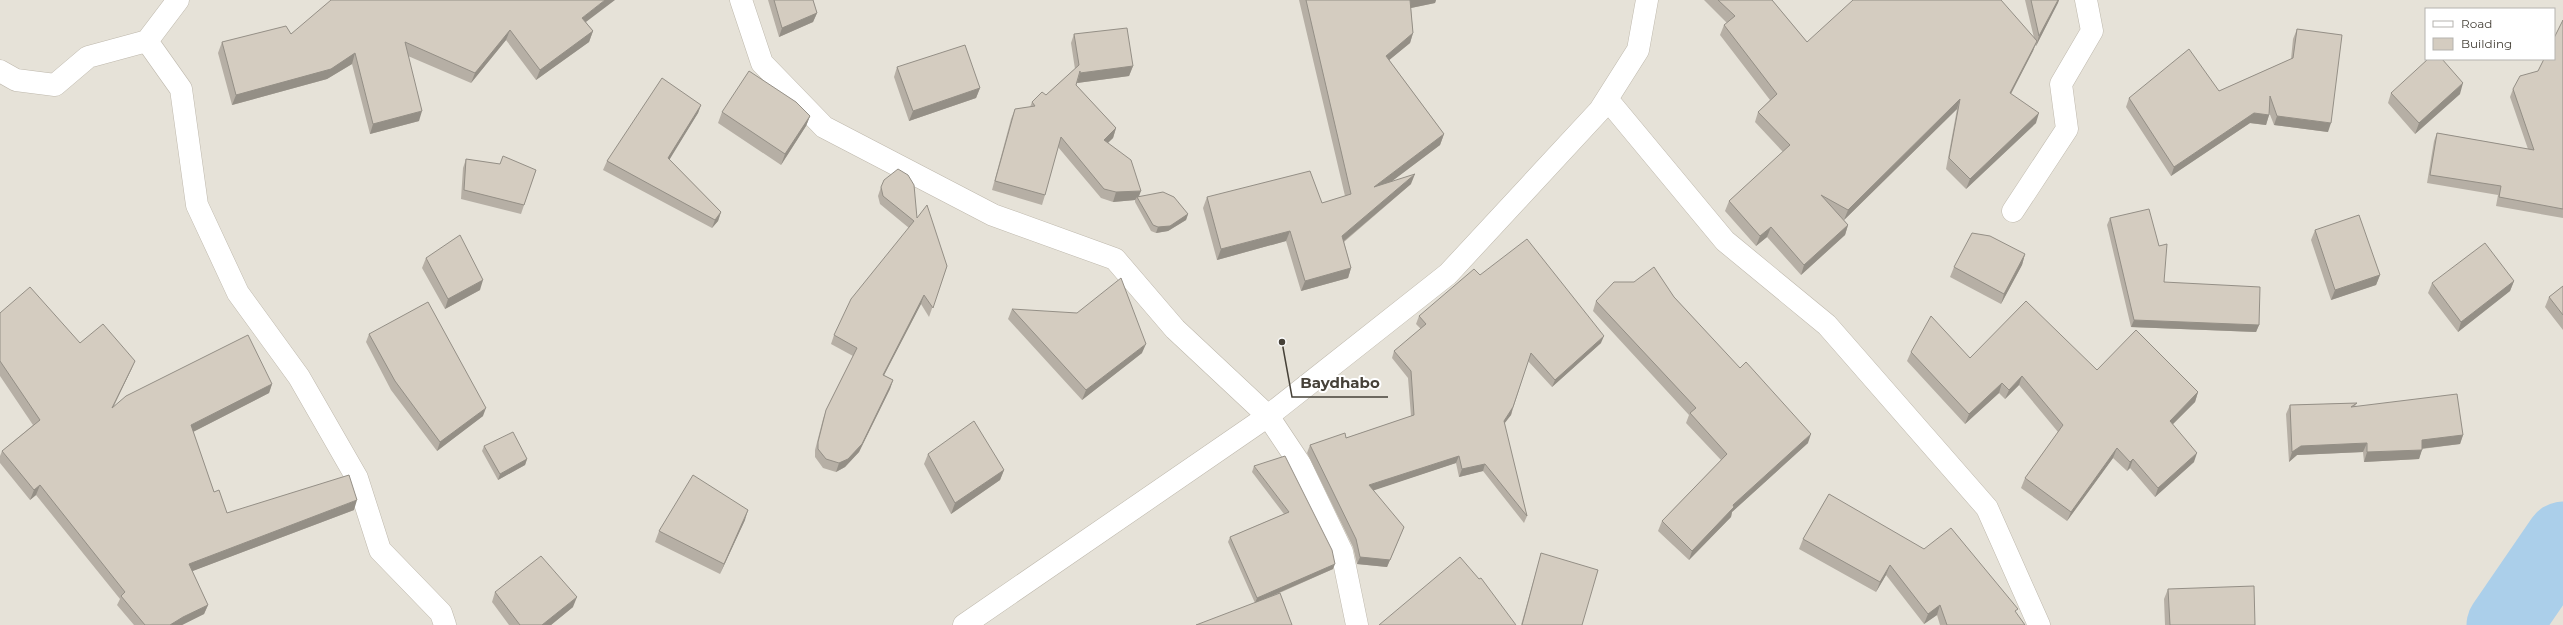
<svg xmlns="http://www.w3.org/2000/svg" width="2563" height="625" font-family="Montserrat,sans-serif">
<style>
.residential{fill:#e6e2d8;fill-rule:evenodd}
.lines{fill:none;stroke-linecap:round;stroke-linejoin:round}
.river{stroke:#abcfea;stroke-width:75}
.minor-casing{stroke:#beb8ac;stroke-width:23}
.minor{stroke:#fff;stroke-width:22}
.wall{fill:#b6afa5}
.shaded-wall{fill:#948f86}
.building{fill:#d4ccc0;stroke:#948f86}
.leader{fill:none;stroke:#464138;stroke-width:1.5}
.callout-dot{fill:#464138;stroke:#fff;stroke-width:1.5}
.callout-label{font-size:15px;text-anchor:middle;font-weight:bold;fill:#464138;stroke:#fff;stroke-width:4;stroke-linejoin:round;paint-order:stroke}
</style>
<rect width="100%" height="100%" fill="#f3f0e9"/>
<path class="residential" d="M0 0H2563V625H0ZM2426 9H2554V59H2426Z"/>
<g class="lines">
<path class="river" d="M2504 625 2563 539"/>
<g class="minor-casing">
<path id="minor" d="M741 0 762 63 824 127 993 215 1115 259 1175 329 1268 416 1300 464 1342 552 1357 625
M147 41 181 89 197 205 238 293 299 377 357 478 380 550 441 613 445 625
M0 71 16 80 55 85 88 57 147 41 178 0
M1607 99 1725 241 1827 325 1987 508 2039 625
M2013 211 2067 129 2061 84 2092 31 2086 0
M964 625 1268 416 1448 274 1600 110 1638 50 1647 0"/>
</g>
<use href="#minor" class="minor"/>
</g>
<path class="wall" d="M768 0H813L817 13 813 22 779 37Z
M1299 0H1436L1435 3 1411 8 1413 33 1410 43 1389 60 1444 134 1440 145 1392 181 1411 184 1344 242 1351 268 1348 278 1301 291 1286 241 1217 260 1203 208 1207 197 1322 203 1345 196Z
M1704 0H1772L1807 42 2034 38 2025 0H2059L2036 46 2035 45 2033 51 2011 94 2036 123 1966 189 1946 169 1957 109 1844 220 1843 219 1848 225 1845 235 1801 275 1767 237 1756 246 1725 211 1729 201 1783 152 1755 122 1758 112 1770 100 1720 35 1724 25 1727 23Z
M2563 20V218L2496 206 2498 195 2427 183 2434 141 2437 133 2528 149 2510 97 2513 89 2538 71Z
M586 22 593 31 589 42 536 80 506 40 471 83 408 56 419 121 370 134 352 64 327 79 232 105 218 53 222 42 291 34Z
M2297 29 2328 132 2274 125 2269 112V115L2266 125 2250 123 2171 176 2126 107 2129 98 2219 91 2291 59 2293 39Z
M1074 34 1133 66 1129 76 1077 83 1076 85 1116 128 1113 138 1108 143 1139 196 1188 214 1186 220 1168 231 1156 233 1151 231 1135 202V200L1113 202 1101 198 1058 147 1045 195 1042 205 992 190 1011 119 1015 109 1030 107 1032 102 1046 95 1075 69 1071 43Z
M897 67 980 88 976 98 909 121 894 77Z
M2391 93 2460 94 2415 134 2388 103Z
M701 105 698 113 669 159 721 212 718 221 712 228 603 170 607 161Z
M722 112 810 116 806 126 781 165 718 123Z
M466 159 536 170 521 214 461 199 463 168Z
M881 187 917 218 947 266 929 317 921 304 884 375 893 380 890 389 859 452 845 467 836 472 823 468 815 457V450L823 419 826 410 853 356 831 344 834 335 909 228 880 204 878 196Z
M2110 218 2159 246 2164 282 2259 325 2256 332 2131 327 2107 225Z
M2315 230 2380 275 2376 285 2331 300 2311 240Z
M2025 254 2022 265 2001 304 1950 277 1954 267Z
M426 258 480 290 445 309 422 268Z
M1480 275 1601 343 1552 387 1528 361 1511 415 1504 423 1527 516 1524 523 1483 471 1459 477 1456 463 1373 490 1401 534 1387 567 1357 564 1353 547 1307 453 1310 445 1346 438 1411 416 1408 378 1392 358 1394 351 1421 329 1416 324 1419 316Z
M2514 281 2510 291 2458 332 2428 293 2432 283Z
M2563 286V330L2545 307 2549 297Z
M1674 297 1808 443 1732 512 1731 517 1689 560 1658 531 1662 521 1721 460 1686 423 1689 415 1593 311 1596 301Z
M1012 309 1142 353 1082 400 1008 319Z
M0 313 80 343 135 361 131 370 114 406 272 384 269 393 193 432 214 492 227 513 354 510 192 571 208 605 204 614 182 625H134L117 605 120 599 36 495 30 500 0 463V456L2 451 33 425 0 376Z
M369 334 483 416 437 451 391 390 366 342Z
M1911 352 2097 370 2198 392 2195 402 2172 425 2194 462 2155 497 2130 468 2127 471 2113 458 2067 521 2021 488 2025 478 2058 432 2019 385 2005 399 1999 393 1965 424 1907 361Z
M2357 403 2355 406 2463 435 2460 444 2422 449 2419 459 2364 462 2363 452 2297 455 2289 462 2286 414 2290 405Z
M484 446 527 459 525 465 498 480 482 451Z
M928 454 1004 470 1000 480 951 514 924 464Z
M1254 466 1333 569 1266 599 1255 603 1228 542 1230 537 1284 514 1252 472Z
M1829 494 2016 613 2025 625H1940L1937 615 1924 624 1886 575 1876 592 1799 549 1803 539Z
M745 520 720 574 655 542 659 531Z
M1541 553 1582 625H1521L1539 561Z
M2168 589 2255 625H2165L2164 599Z
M495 592 573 607 551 625H509L492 602Z"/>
<path class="shaded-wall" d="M605 0H615L578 28 582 18Z
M1409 0H1436L1435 3 1406 9Z
M2058 0H2059L2058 3 2036 46 2039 36Z
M817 13 813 22 779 37 782 28Z
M510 30 506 40 471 83 475 73Z
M593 31 589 42 536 80 540 70Z
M1413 33 1410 43 1382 66 1386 56Z
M2037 41 2033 51 2006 103 2010 93Z
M355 53 352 64 327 79 232 105 236 95Z
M1133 66 1129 76 1077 83 1080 73Z
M2463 83 2460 94 2415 134 2419 123Z
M980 88 976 98 909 121 913 111Z
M1960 99 1957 109 1844 220 1848 210Z
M701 105 698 113 665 167 668 158Z
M422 111 419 121 370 134 373 124Z
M2039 113 2036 123 1966 189 1970 179Z
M2254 113 2269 115 2266 125 2250 123 2171 176 2174 167Z
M810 116 806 126 781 165 785 154Z
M2277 116 2331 123 2328 132 2274 125Z
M1116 128 1113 138 1101 149 1104 140Z
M1444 134 1440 145 1371 197 1374 187Z
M1415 174 1411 184 1338 246 1342 236Z
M1141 191 1138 199 1137 197 1135 200 1113 202 1116 192Z
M721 212 718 221 712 228 715 220Z
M1188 214 1186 220 1168 231 1156 233 1158 227Z
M1848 225 1845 235 1801 275 1804 265Z
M1771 227 1767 237 1756 246 1760 236Z
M1290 231 1286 241 1217 260 1221 249Z
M2025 254 2022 265 2001 304 2004 294Z
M1351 268 1348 278 1301 291 1305 281Z
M2380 275 2376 285 2331 300 2335 290Z
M483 280 480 290 445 309 448 299Z
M2514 281 2510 291 2458 332 2461 322Z
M924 295 921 304 880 383 883 375Z
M2134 320 2259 325 2256 332 2131 327Z
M1604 336 1601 343 1552 387 1555 380Z
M1146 344 1142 353 1082 400 1086 390Z
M135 361 131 370 108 417 112 408Z
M2022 376 2019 385 2005 399 2009 390Z
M893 380 890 389 859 452 845 467 836 472 839 463Z
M2002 383 1999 393 1965 424 1969 414Z
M272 384 269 393 187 435 191 425Z
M2198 392 2195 402 2166 431 2170 421Z
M1513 407 1511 415 1501 428 1504 421Z
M486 408 483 416 437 451 440 442Z
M1811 434 1808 443 1732 512 1731 517 1689 560 1692 551 1733 505Z
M2463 435 2460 444 2418 449 2422 440Z
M2367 443 2363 452 2297 455 2289 462 2292 452 2301 446Z
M2117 448 2113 458 2067 521 2071 512Z
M2422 450 2419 459 2364 462 2367 452Z
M2197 453 2194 462 2155 497 2158 488Z
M1459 456 1456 463 1366 493 1369 485Z
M527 459 525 465 498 480 500 474Z
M2133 459 2130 468 2127 471 2130 462Z
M1485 464 1483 471 1459 477 1462 469Z
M1004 470 1000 480 951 514 955 503Z
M40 485 36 495 30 500 34 490Z
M357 500 354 510 185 574 189 564Z
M748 510 745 520 720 574 724 564Z
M1404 527 1387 567 1357 564 1360 557Z
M1335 564 1333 569 1255 603 1257 598Z
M1890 565 1886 575 1876 592 1880 582Z
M577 597 573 607 551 625H542Z
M208 605 204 614 182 625H170L183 617Z
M1940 605 1937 615 1924 624 1928 614Z"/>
<path class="building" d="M331 0H605L582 18 593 31 540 70 510 30 475 73 405 42 422 111 373 124 355 53 331 69 236 95 222 42 286 26 291 34Z
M774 0H813L817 13 782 28Z
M1306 0H1410L1413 33 1386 56 1444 134 1374 187 1415 174 1342 236 1351 268 1305 281 1290 231 1221 249 1207 197 1310 171 1322 203 1351 194Z
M1718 0H1772L1807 42 1853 0H2001L2037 41 2010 93 2039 113 1970 179 1949 158 1960 99 1848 210 1821 195 1848 225 1804 265 1771 227 1760 236 1729 201 1790 145 1758 112 1777 94 1724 25 1735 16Z
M2031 0H2058L2039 36Z
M2563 20V209L2499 197 2501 186 2430 175 2437 133 2534 150 2513 89 2520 76 2538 71 2544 59H2554V38Z
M1127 28 1133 66 1080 73V71L1076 85 1116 128 1104 140 1131 160 1141 191 1116 192 1104 189 1061 137 1045 195 995 181 1015 109 1035 106 1032 102 1042 92 1046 95 1079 65 1074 34Z
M2297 29 2342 35 2331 123 2277 116 2270 96 2269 115 2254 113 2174 167 2129 98 2189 49 2219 91 2293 58Z
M965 45 980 88 913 111 897 67Z
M2428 59H2442L2463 83 2419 123 2391 93Z
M749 71 796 102 810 116 785 154 722 112Z
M662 78 701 105 668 158 721 212 715 220 607 161Z
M503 156 536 170 524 205 464 190 466 159 500 164Z
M898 169 908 175 914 185 917 218 927 205 947 266 933 308 924 295 883 375 893 380 862 444 848 459 839 463 826 459 818 449V442L826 410 857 348 834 335 851 299 914 221 883 196 881 187 884 180Z
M1163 192 1174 197 1188 214 1170 226 1158 227 1153 225 1137 197Z
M2149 209 2159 246 2167 244 2164 282 2260 287 2259 325 2134 320 2110 218Z
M2359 215 2380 275 2335 290 2315 230Z
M1972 233 1990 236 2025 254 2004 294 1954 267Z
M460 235 483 280 448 299 426 258Z
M1527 239 1604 336 1555 380 1531 353 1513 407 1504 421 1527 516 1485 464 1462 469 1459 456 1369 485 1404 527 1390 560 1360 557 1356 539 1310 445 1345 433 1346 438 1414 415 1411 371 1394 351 1426 324 1419 316 1474 269 1480 275Z
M2485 243 2514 281 2461 322 2432 283Z
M1654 267 1674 297 1740 368 1746 362 1811 434 1733 505 1734 507 1692 551 1662 521 1727 454 1690 413 1696 408 1596 301 1614 282H1634Z
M1121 278 1146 344 1086 390 1012 309 1077 313Z
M2563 286V315L2549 297Z
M30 287 80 343 103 324 135 361 112 408 126 396 248 335 272 384 191 425 214 492 219 490 227 513 349 475 357 500 189 564 208 605 183 617 170 625H145L121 596 125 592 40 485 34 490 2 451 40 420 0 361V313Z
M2026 301 2097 370 2136 330 2198 392 2170 421 2197 453 2158 488 2133 459 2130 462 2117 448 2071 512 2025 478 2063 425 2022 376 2009 390 2002 383 1969 414 1911 352 1931 316 1970 358Z
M428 302 486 408 440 442 395 381 369 334Z
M2457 394 2463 435 2422 440V450L2367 452V443L2301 446 2292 452 2290 405 2357 403 2351 407Z
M974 421 1004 470 955 503 928 454Z
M513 432 527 459 500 474 484 446Z
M1285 456 1332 550 1335 564 1257 598 1230 537 1289 512 1254 466Z
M693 475 748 510 724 564 659 531Z
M1829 494 1924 549 1951 528 2018 609 2015 611 2025 625H1947L1940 605 1928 614 1890 565 1880 582 1803 539Z
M1541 553 1598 570 1582 625H1522Z
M541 556 577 597 542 625H520L495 592Z
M1460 557 1479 579 1481 578 1516 625H1379Z
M2254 586 2255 625H2170L2168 589Z
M1280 593 1292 625H1196Z"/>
<path class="leader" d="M1282 342L1292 397H1388"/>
<circle class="callout-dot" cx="1282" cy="342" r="4"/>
<g class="callout-label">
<text x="1340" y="388">Baydhabo</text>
</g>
<rect x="2425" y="8" width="130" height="52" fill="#ffffff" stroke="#b5b3af"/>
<rect x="2433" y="21" width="20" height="6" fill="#ffffff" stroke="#b5b3af"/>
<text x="2461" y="28" font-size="12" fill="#464138">Road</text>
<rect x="2433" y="38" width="20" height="12" fill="#d4ccc0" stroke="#b5b3af"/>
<text x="2461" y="48" font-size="12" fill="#464138">Building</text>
</svg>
